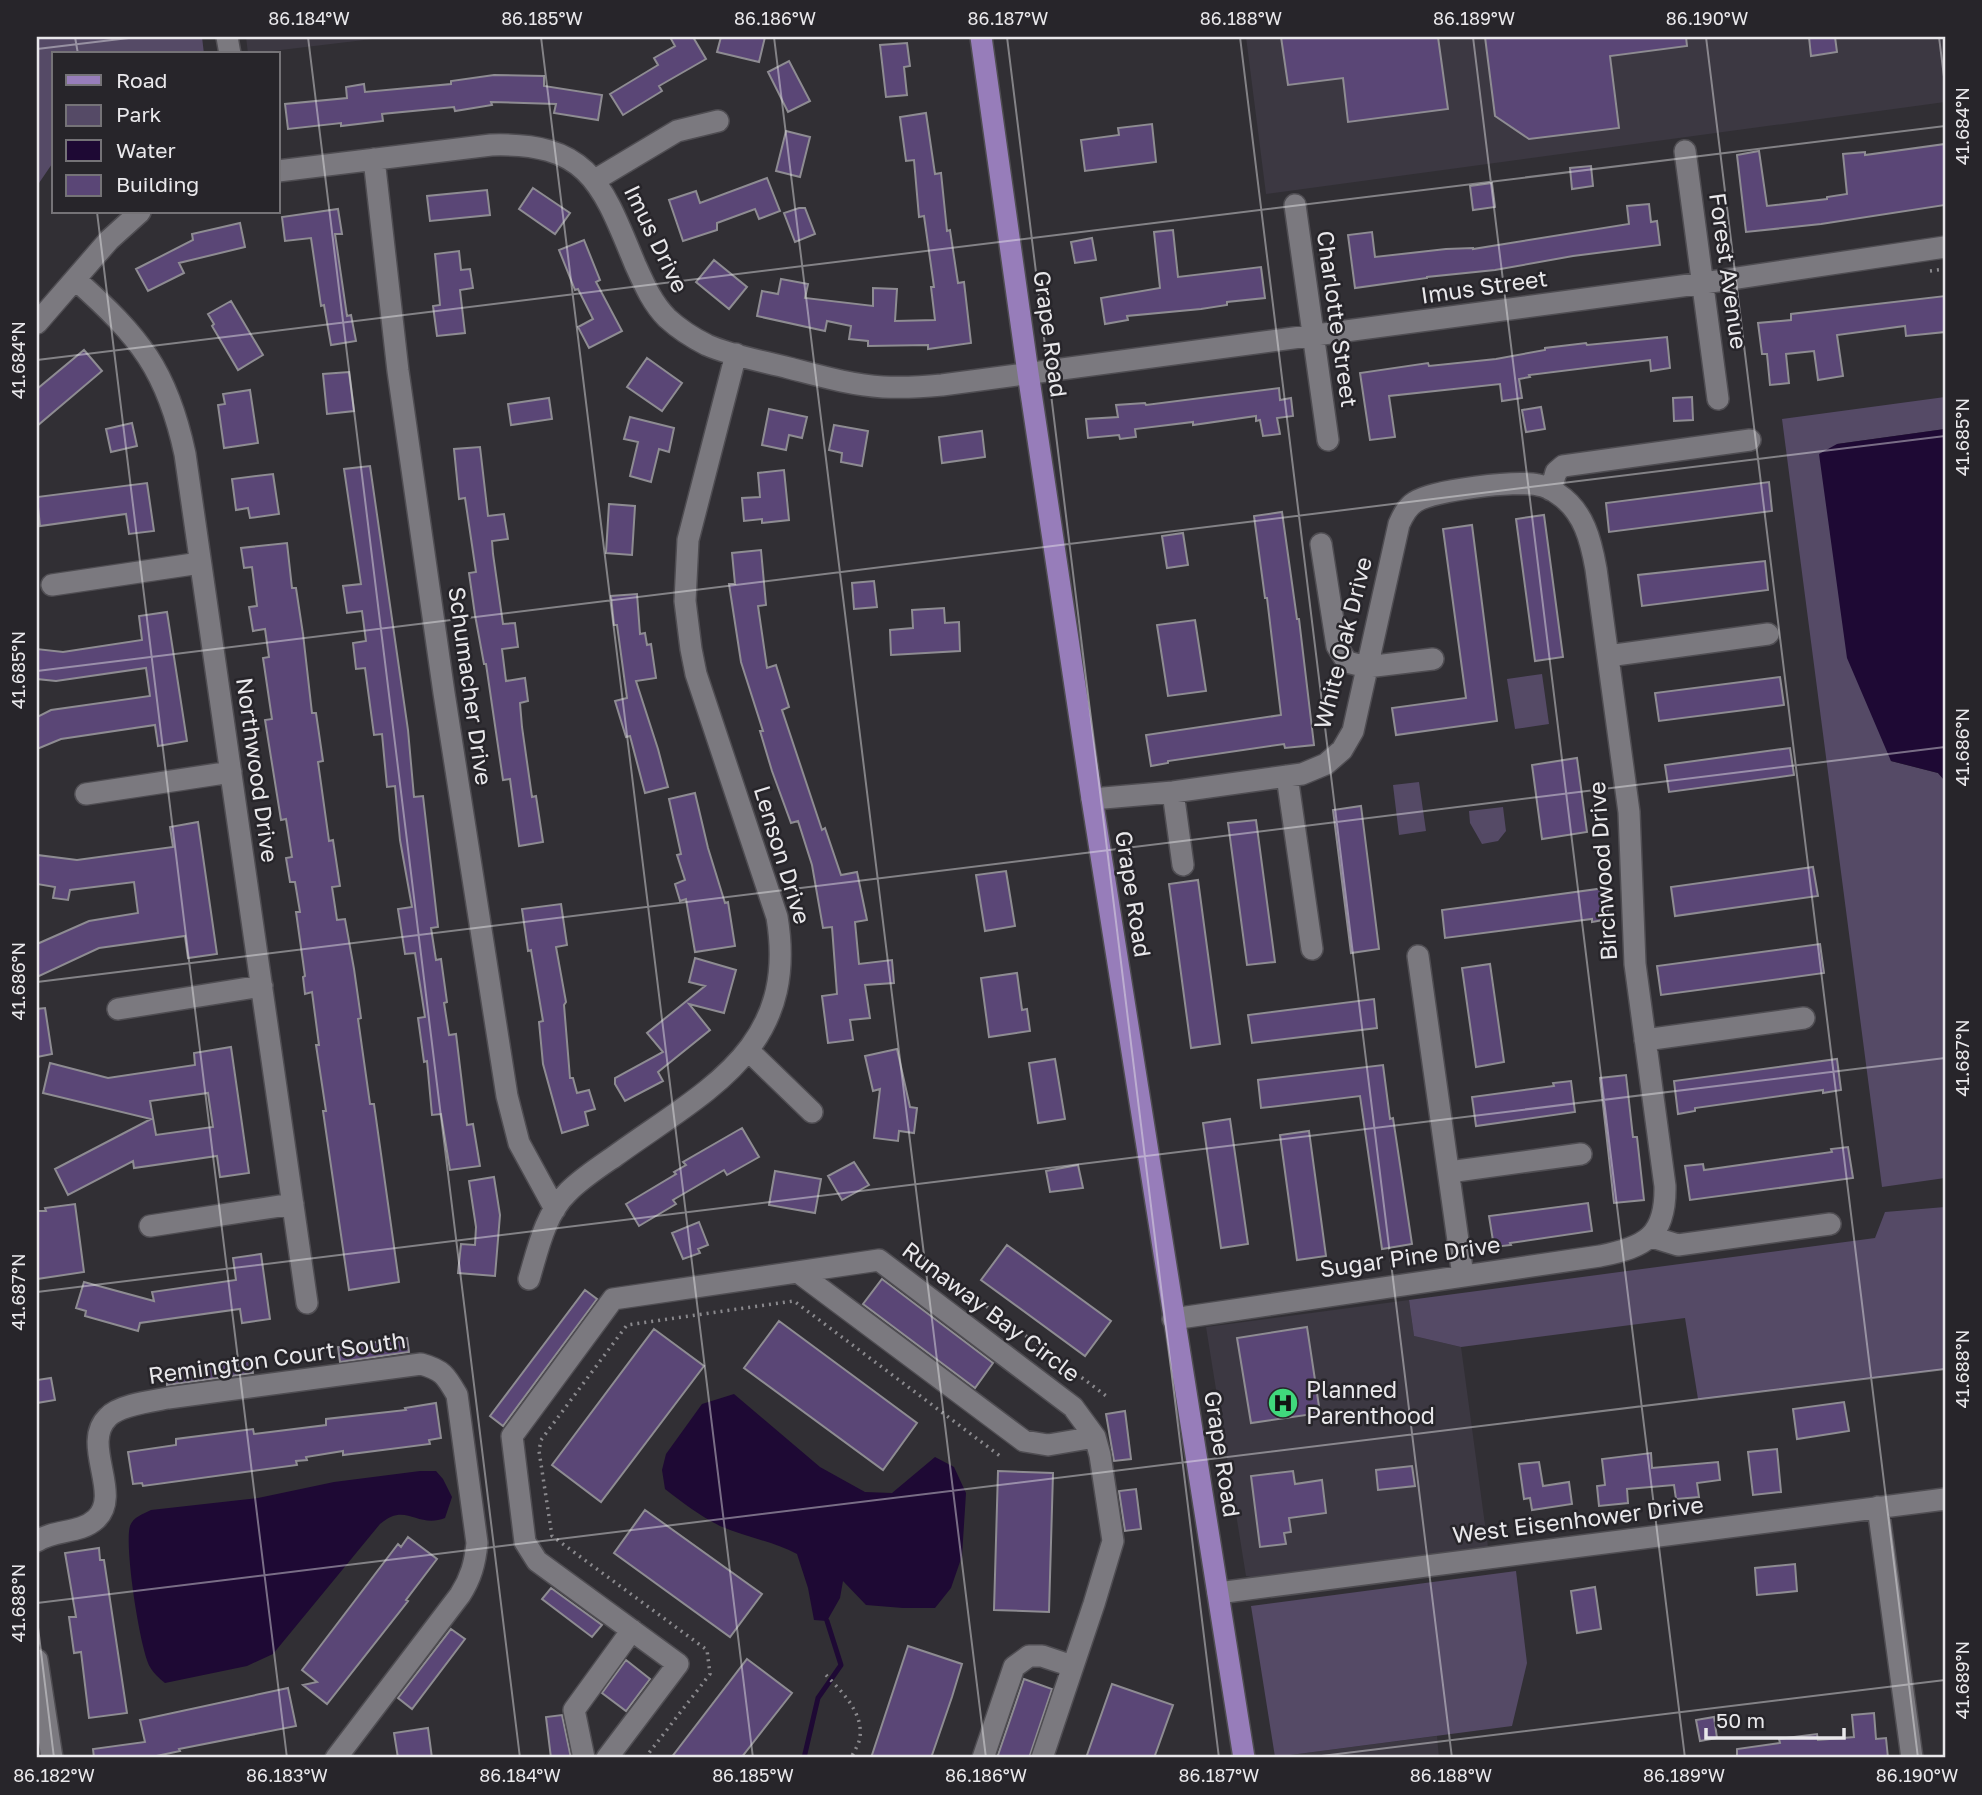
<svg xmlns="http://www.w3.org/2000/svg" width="1982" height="1795" font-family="'Golos Text',sans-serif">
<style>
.built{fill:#3c3842}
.green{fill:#554a66}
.water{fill:#1e0934}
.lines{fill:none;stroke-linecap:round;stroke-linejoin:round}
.stream{stroke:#1e0934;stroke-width:5}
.building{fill:#5a4676;stroke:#8e8c92;stroke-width:2;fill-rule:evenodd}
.minor-casing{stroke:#4f4d52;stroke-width:24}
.major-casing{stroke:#4f4d52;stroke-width:24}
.path{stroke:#8a898d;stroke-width:3.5;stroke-dasharray:2 5;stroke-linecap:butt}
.minor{stroke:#7b797f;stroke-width:21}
.major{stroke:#977dba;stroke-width:21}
.ticks{fill:none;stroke:#e9e8eb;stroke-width:2;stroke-opacity:0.45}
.labels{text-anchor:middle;stroke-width:5;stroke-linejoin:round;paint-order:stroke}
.street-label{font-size:23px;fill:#e9e8eb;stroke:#27252a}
.poi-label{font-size:23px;fill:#e9e8eb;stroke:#27252a;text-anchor:start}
.neatline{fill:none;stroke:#e9e8eb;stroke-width:2.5}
.ticks-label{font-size:18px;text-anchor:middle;fill:#e9e8eb}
</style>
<rect width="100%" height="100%" fill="#312f34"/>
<path class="built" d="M246 37H389L248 54Z
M1246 37H1945V102L1266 194Z
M1409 1300 1414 1336 1461 1347 1488 1547 1255 1578 1246 1576 1206 1327Z
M1437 1736 1439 1758 1275 1757Z"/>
<path class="green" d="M37 37H202L204 54H54V161L37 186Z
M1945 397V429L1837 444 1891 761 1938 773 1945 781V1178L1882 1187 1782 419Z
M1542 674 1549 724 1515 729 1507 679Z
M1419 782 1426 831 1399 835 1393 785Z
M1503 807 1506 831 1498 841 1482 844 1470 823 1469 811Z
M1945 1207V1369L1698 1399 1685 1318 1461 1347 1414 1336 1409 1300 1875 1238 1885 1212Z
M1516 1571 1527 1663 1512 1726 1275 1757 1251 1606Z"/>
<path class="water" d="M1945 429V781L1938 773 1891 761 1847 658 1819 454 1837 444Z
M734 1394 820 1467 865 1492 892 1493 935 1457 954 1467 966 1493 962 1556 951 1588 935 1608H903L866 1605 843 1581 840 1598 827 1621 814 1620 808 1588 797 1554C772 1541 745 1537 720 1526 700 1516 683 1503 665 1489L662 1470 666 1454 702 1404Z
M420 1471H436L443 1479 452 1497 445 1518C417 1529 406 1501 380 1524L273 1654 247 1666 165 1683C159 1678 154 1674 150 1667 140 1649 124 1545 130 1526 133 1517 143 1514 151 1510L258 1498 334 1482Z"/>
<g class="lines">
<path class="stream" d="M804 1758 818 1698 841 1665 827 1621"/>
</g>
<path class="building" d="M670 37H693L706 59 659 86 662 91 623 115 610 94 658 65 654 58 675 46Z
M721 37H765L759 62 717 52Z
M1281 37H1438L1448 109 1348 122 1343 78 1288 85Z
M1485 37H1686L1687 46 1610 56 1619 128 1529 139 1495 116Z
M1809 37H1835L1837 52 1811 56Z
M907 43 910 66 904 67 907 95 886 97 880 45Z
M789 61 810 101 788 112 768 72Z
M494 75 544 76V86L602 95 598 120 554 113 556 104 491 102 492 105 455 111 454 107 382 114 383 121 341 126V123L288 129 285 104 347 98 346 87 364 84 365 92 451 84V81Z
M926 113 935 174 941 173 947 231 950 230 958 283 964 282 971 343 928 349V345L868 346V341L849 339 851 326 827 321 825 331 757 316 762 291 778 294 781 279 808 284 805 298 873 306V288L897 289 895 321 935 320 931 287H934L924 216 919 217 914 160 906 161 900 117Z
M1152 124 1156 162 1085 171 1081 140 1119 135 1118 128Z
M786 131 810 137 800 177 776 171Z
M1945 144V205L1821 224 1746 232 1737 155 1759 151 1767 206 1827 199V197L1847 194 1843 154 1865 152V155Z
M1591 166 1593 186 1572 189 1570 168Z
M767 178 780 211 759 219 755 209 717 223V230L683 241 669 200 696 191 700 203Z
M1492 183 1495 207 1473 210 1470 186Z
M533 188 570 213 555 234 519 209Z
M487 190 490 215 430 221 427 196Z
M1649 204 1651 222 1657 221 1660 245 1573 256 1495 270 1427 277V278L1355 288 1348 235 1372 232 1375 257 1446 249 1473 248V249L1629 224 1627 206Z
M799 208H805L815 234 795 242 784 213Z
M338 209 342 234H335L347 316 351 315 356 341 331 345 324 305 321 306 311 238 285 241 282 217Z
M240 223 245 247 179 263 184 273 148 291 136 269 193 240 192 234Z
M1173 230 1178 277 1261 267 1265 298 1227 302V305L1201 309 1127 316 1128 320 1105 324 1101 298 1160 288 1154 232Z
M1092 238 1096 260 1075 263 1071 242Z
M584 240 600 280 596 282 622 331 589 348 578 327 593 319 578 289 575 290 559 250Z
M459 251 461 270 470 269 473 288 460 290 465 333 437 336 433 306 440 305 435 254Z
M714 260 747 287 729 309 696 282Z
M1945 296V332L1906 336 1905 326 1837 335 1843 376 1818 380 1814 351 1786 354 1789 383 1770 385 1767 354H1762L1758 323 1791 320V314Z
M231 301 263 355 238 370 212 326 214 324 208 314Z
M1667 337 1670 368 1651 371 1650 360 1529 375 1530 377 1519 379 1522 398 1502 401 1500 384 1389 396 1395 437 1370 440 1360 373 1428 363 1429 366 1496 359 1545 350V348L1586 343 1587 345Z
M84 350 102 371 37 426V389Z
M647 358 682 383 662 411 627 387Z
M349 372 354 411 327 414 323 374Z
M1279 388 1280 400 1291 398 1293 416 1277 418 1280 434 1263 436 1260 420 1256 421V416L1193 425V422L1135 429 1136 437 1120 439 1119 435 1088 438 1086 419 1118 417 1116 405 1145 403 1146 405Z
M250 390 258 443 224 448 218 405 225 404 223 394Z
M1692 397 1693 420 1674 421 1673 398Z
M549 398 552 419 511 425 508 404Z
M1541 407 1545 429 1526 432 1522 410Z
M769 409 807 417 802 438 789 435 786 450 762 445Z
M630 417 674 428 669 452 659 449 651 482 630 476 638 442 624 439Z
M132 423 137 446 111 452 106 429Z
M834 425 868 431 862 466 841 462 842 453 829 450Z
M982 431 985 457 942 463 939 437Z
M480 447 488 516 504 514 508 539 492 541 493 554 503 624 515 623 518 647 502 649 506 681 525 678 528 701 520 703 522 727 532 797 536 796 543 842 519 846 510 779 503 780 486 664H484L475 615 469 573 476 572 465 498 459 499 454 449Z
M370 466 408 730 414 797 423 796 438 927 431 928 436 960 441 959 447 1002 444 1003 449 1035 456 1034 467 1125 473 1124 480 1166 450 1170 441 1114 432 1115 427 1061 424 1062 418 1018 425 1017 415 953 405 954 398 909 412 907 400 840 395 786 387 787 382 734 374 735 365 668 356 669 353 643 366 641 362 611 347 613 343 586 361 584 344 469Z
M784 470 789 520 762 523V519L744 521 742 498 760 497 758 473Z
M273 474 279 514 250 518 248 508 236 510 232 479Z
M1769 482 1772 511 1609 532 1606 503Z
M147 483 154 531 129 534 126 514 40 526 37 497Z
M609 504 635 506 632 555 606 553Z
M1282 512 1297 619H1299L1314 745 1285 748 1284 744 1168 761V763L1151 766 1146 735 1281 715 1267 598H1265L1254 516Z
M1544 515 1563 657 1535 661 1516 519Z
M1472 525 1497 721 1396 735 1392 708 1466 698 1443 529Z
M1183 533 1188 565 1167 568 1162 536Z
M287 543 292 588H296L303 634 312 713H316L323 761 318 762 329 841 333 840 340 886 332 887 337 920 345 919 354 969 361 1018 358 1019 370 1104H374L399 1282 349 1290 323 1111H326L316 1045H319L312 992 305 994 303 977 305 976 296 912H300L295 882H290L286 858 292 857 286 819 281 820 265 720 272 719 263 658 269 657 265 629 253 631 249 607 257 606 252 567 244 568 241 548Z
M761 550 766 605 758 606 767 668 776 665 789 707 782 710 822 830 825 828 841 875 857 872 867 920 855 922 859 964 892 960 894 983 865 985 870 1018 850 1020 853 1040 828 1043 822 996 837 994 832 927 823 928 812 865 798 821 791 823 772 771 760 731H763L741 662 729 584H735L732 553Z
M1765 561 1768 590 1642 606 1638 575Z
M874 581 877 607 854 609 852 583Z
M637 594 640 634 645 633 647 645 651 644 656 678 636 681 658 749 668 787 645 793 630 736 626 737 615 701 627 698 617 625H614L611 596Z
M944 608 945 623 959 622 960 651 891 655 890 630 913 628 912 610Z
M167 612 187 741 158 746 155 725 61 739 37 749V717L51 710 150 696 146 668 56 681 37 679V649L63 652 142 640 139 616Z
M1195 620 1206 691 1168 696 1157 625Z
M1780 677 1784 705 1659 721 1655 693Z
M1790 748 1794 775 1669 792 1665 765Z
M1577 758 1587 832 1542 839 1532 765Z
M695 793 708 848 725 903 728 902 735 946 695 952 686 899 680 901 675 884 685 880 677 855 681 854 669 799Z
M1361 806 1379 949 1351 953 1333 810Z
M1256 820 1275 962 1247 965 1228 823Z
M198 822 217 954 188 958 185 936 99 948 37 977V944L89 921 138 913 134 882 70 890 68 900 53 898 55 887 37 884V855L77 860 173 847 170 827Z
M1813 867 1818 896 1675 916 1671 887Z
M1006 871 1015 926 985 931 976 875Z
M1198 880 1220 1044 1191 1048 1169 884Z
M1605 888 1609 919 1592 922V919L1445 938 1442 910Z
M561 904 567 945 556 947 566 1002 564 1005 570 1078H573L577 1093 589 1090 595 1109 585 1112 588 1125 562 1133 543 1064 539 1022 543 1021 531 950 528 951 522 909Z
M1820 944 1824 973 1661 995 1657 966Z
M695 958 736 970 724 1013 689 1004 710 1030 658 1072 663 1081 625 1101 615 1084V1078L663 1052 647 1033 705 986 689 982Z
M1490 964 1504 1062 1476 1067 1462 968Z
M1017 973 1022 1010 1027 1009 1030 1031 989 1037 981 978Z
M1374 999 1377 1028 1252 1043 1248 1015Z
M45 1008 52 1054 37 1057V1009Z
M231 1047 249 1173 220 1177 217 1156 134 1168 133 1161 68 1195 55 1169 151 1119 43 1093 50 1063 108 1078 195 1065 194 1053ZM208 1093 213 1127 156 1135 150 1101Z
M897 1049 910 1107 917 1108 914 1133 899 1131 898 1141 874 1138 880 1089 873 1091 865 1056Z
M1055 1059 1065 1119 1038 1123 1029 1063Z
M1837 1059 1841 1090 1823 1093V1090L1695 1108V1111L1678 1114 1674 1081Z
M1383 1065 1390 1119 1393 1118 1412 1244 1382 1249 1360 1096 1261 1108 1258 1080Z
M1626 1075 1633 1137H1637L1644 1200 1614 1203 1600 1078Z
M1571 1081 1575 1112 1476 1126 1472 1097 1554 1086 1553 1083Z
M1230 1119 1248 1244 1221 1248 1203 1123Z
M742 1128 759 1157 727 1175 724 1170 673 1200 676 1204 639 1226 626 1204 676 1174 674 1172 686 1165 683 1162Z
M1309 1131 1326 1256 1297 1260 1280 1135Z
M1848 1147 1853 1178 1690 1200 1685 1166 1703 1164 1704 1170 1832 1152 1831 1149Z
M854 1162 869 1185 842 1200 828 1176Z
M1078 1165 1083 1188 1050 1192 1046 1171Z
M775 1171 821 1179 815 1213 769 1205Z
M494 1177 500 1215 495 1276 458 1273 461 1244 475 1245 476 1227 469 1181Z
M1588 1203 1592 1231 1510 1243 1511 1245 1494 1247 1489 1216Z
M75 1204 84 1272 37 1279V1211H46L45 1208Z
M699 1222 708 1245 698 1249 700 1253 683 1259 672 1233Z
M1007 1245 1111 1321 1085 1356 981 1280Z
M261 1254 270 1319 242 1323 240 1309 140 1323 138 1331 85 1316 86 1311 76 1308 84 1282 154 1301 152 1292 236 1280 233 1258Z
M882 1279 993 1363 975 1388 863 1304Z
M585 1290 597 1299 503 1426 490 1416Z
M779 1321 917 1423 883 1470 744 1368Z
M1307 1327 1320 1413 1251 1423 1237 1338Z
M654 1329 704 1366 601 1502 552 1465Z
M407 1338 409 1352 340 1362 338 1347Z
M251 1360 253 1373 167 1385 166 1371Z
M51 1378 55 1400 37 1403V1380Z
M1844 1402 1849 1431 1797 1439 1793 1409Z
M436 1403 441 1438 429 1440 430 1444 343 1455V1451L306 1457 307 1460 296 1461 297 1465 143 1486 142 1483 133 1484 128 1452 176 1445V1439L253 1429 254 1434 326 1425V1419L406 1410 405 1408Z
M1125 1411 1131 1459 1114 1461 1106 1414Z
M1777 1449 1781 1492 1753 1495 1748 1452Z
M1651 1453 1652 1468 1718 1462 1720 1480 1697 1483 1699 1497 1676 1499 1674 1485 1627 1489 1628 1503 1599 1506 1597 1486 1605 1485 1602 1459Z
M1539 1462 1543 1486 1569 1482 1572 1504 1532 1510 1530 1498 1524 1499 1519 1464Z
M1412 1466 1415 1486 1378 1490 1376 1470Z
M998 1471 1053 1473 1049 1612 994 1610Z
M1293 1471 1295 1484 1322 1480 1326 1513 1289 1518 1291 1532 1284 1533 1286 1544 1260 1547 1251 1476Z
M1136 1489 1141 1529 1125 1531 1119 1491Z
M645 1510 762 1594 730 1637 614 1553Z
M408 1537 437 1559 406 1600 408 1601 327 1704 303 1685 317 1682 302 1670 398 1544 401 1547Z
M99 1548 100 1560H104L127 1713 89 1718 81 1652 74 1653 69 1617H76L65 1553Z
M1795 1564 1797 1591 1757 1595 1755 1568Z
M1595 1587 1601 1629 1577 1633 1571 1591Z
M551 1588 602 1625 592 1637 542 1599Z
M451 1629 465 1639 412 1709 398 1698Z
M908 1646 962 1664 952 1697 931 1758H871Z
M747 1659 792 1693 741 1758H671Z
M626 1660 650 1679 626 1711 602 1693Z
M1024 1679 1052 1689 1029 1758H997Z
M1112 1684 1173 1705 1154 1758H1086Z
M288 1688 296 1726 179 1749 180 1751 147 1758H94L93 1749 145 1742 140 1720Z
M1874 1713 1876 1739 1886 1738 1888 1758H1737V1749L1780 1743 1779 1739 1817 1734 1818 1740 1854 1737 1852 1715Z
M562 1715 571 1758H551L546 1717Z
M1714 1717 1717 1738 1700 1741 1696 1720Z
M428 1728 432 1758H398L394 1733Z"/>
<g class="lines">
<g class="minor-casing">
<path id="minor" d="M227 37 230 54
M1685 151 1718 399
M374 159 398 371 444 693 507 1096 519 1143 555 1209
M278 171 491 145C589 142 602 184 635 264 644 284 652 303 667 318 679 329 693 338 707 345 732 356 762 361 789 368 820 376 851 385 883 387 903 388 922 387 942 385L1704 283 1945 247
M595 180 677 131 718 121
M1295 205 1328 440
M76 280C140 337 167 370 185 454L307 1303
M37 323 109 240 140 212
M1551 490 1556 472 1563 466 1750 440
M1321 544 1337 646 1347 662 1367 667 1433 659
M52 585 200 563
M1608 656 1768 634
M1287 776 1312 949
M1173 792 1183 865
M86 794 231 772
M1092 799 1173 792 1302 774 1326 764 1342 750 1353 731 1399 524C1403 515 1407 507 1415 502 1433 490 1517 480 1538 485 1545 486 1553 490 1558 494 1584 511 1591 541 1596 569L1629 812 1635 964 1665 1186C1666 1236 1646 1247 1600 1256L1173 1319
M1418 956 1463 1276
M118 1009 262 986
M1645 1040 1804 1018
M749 1051 812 1112
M1449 1172 1581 1154
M150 1226 293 1204
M1652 1237 1678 1245 1830 1224
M798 1272 1024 1441 1048 1445 1095 1437
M529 1279C538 1249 545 1214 568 1192 582 1178 599 1167 615 1156 706 1090 799 1049 777 917L696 674 691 649 685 601 688 540 736 354
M1878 1507 1912 1758
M37 1541C55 1529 80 1534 96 1519 123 1494 80 1444 108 1417 119 1405 152 1401 168 1398L421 1364C443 1370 446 1376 457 1395L477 1543C475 1563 471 1578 460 1595L336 1758
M1218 1593 1945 1499
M37 1660 52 1758
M584 1758 574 1710 632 1630
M607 1758 678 1664 537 1561 525 1542 512 1436 613 1299 879 1260 1073 1407 1095 1437 1100 1455 1113 1541 1094 1604 1042 1758
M983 1758 1014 1667 1029 1656H1042L1072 1666"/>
</g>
<g class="major-casing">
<path id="major" d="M981 37 1028 373 1092 799 1244 1758"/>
</g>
<path class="path" d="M1930 271 1945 269
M919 1256 1109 1398
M826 1675C842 1692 863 1712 860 1737 859 1745 854 1751 851 1758
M645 1758 710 1674 707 1650 552 1536 539 1451 541 1440 627 1325 794 1301 1000 1456"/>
<use href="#minor" class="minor"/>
<use href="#major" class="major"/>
</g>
<path class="ticks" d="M75 37 78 54M308 37 520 1758M541 37 753 1758M774 37 986 1758M1007 37 1219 1758M1240 37 1452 1758M1473 37 1685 1758M1706 37 1918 1758M1939 37 1945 85M37 49 137 37M97 212 287 1758M37 360 1945 126M37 671 1945 436M37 982 1945 747M37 1292 1945 1058M37 1603 1945 1369M37 1619 54 1758M1305 1758 1945 1680"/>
<defs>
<g id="hospital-disc" transform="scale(1.575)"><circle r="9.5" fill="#40d77c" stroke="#27252a"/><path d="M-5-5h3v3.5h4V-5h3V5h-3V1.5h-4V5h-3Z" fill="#111"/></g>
</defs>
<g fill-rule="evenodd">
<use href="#hospital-disc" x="1283" y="1403"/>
</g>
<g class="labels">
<g class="street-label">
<text transform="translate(656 239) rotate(64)" y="8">Imus Drive</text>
<text transform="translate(1728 271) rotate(82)" y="8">Forest Avenue</text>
<text transform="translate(1484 287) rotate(-8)" y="8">Imus Street</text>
<text transform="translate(1337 319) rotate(82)" y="8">Charlotte Street</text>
<text transform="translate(1050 334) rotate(82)" y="8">Grape Road</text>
<text transform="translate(1343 643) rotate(-76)" y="8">White Oak Drive</text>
<text transform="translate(470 686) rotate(82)" y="8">Schumacher Drive</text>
<text transform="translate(257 770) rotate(82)" y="8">Northwood Drive</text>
<text transform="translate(782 855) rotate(73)" y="8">Lenson Drive</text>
<text transform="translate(1603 871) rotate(-94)" y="8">Birchwood Drive</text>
<text transform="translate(1133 894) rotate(81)" y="8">Grape Road</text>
<text transform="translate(1410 1257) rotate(-8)" y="8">Sugar Pine Drive</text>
<text transform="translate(991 1312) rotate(37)" y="8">Runaway Bay Circle</text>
<text transform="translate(277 1358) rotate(-8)" y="8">Remington Court South</text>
<text transform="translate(1222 1454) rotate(81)" y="8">Grape Road</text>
<text transform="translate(1578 1520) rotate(-7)" y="8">West Eisenhower Drive</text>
</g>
<g class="poi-label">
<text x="1306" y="1398">Planned<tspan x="1306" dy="26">Parenthood</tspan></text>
</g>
</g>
<rect width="1982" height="1795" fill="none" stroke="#27252a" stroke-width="77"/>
<rect x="52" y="52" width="228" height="161" fill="#27252a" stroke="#757377" stroke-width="2"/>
<rect x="66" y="75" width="35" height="10" fill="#977dba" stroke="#757377" stroke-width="2"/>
<text x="116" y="88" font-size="21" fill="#e9e8eb">Road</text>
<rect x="66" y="105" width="35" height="21" fill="#554a66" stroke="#757377" stroke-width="2"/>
<text x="116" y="122" font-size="21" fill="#e9e8eb">Park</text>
<rect x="66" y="140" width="35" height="21" fill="#1e0934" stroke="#757377" stroke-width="2"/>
<text x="116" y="158" font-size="21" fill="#e9e8eb">Water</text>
<rect x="66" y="175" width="35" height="21" fill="#5a4676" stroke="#757377" stroke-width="2"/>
<text x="116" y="192" font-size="21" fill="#e9e8eb">Building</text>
<path d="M1706 1728v10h138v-10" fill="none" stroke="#e9e8eb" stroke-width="3.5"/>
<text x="1716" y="1728" font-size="21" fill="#e9e8eb" stroke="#27252a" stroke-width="5" paint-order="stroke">50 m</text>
<rect x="38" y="38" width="1906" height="1718" class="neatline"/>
<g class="ticks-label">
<text x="309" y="25">86.184°W</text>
<text x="542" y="25">86.185°W</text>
<text x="775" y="25">86.186°W</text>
<text x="1008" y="25">86.187°W</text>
<text x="1241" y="25">86.188°W</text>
<text x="1474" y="25">86.189°W</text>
<text x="1707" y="25">86.190°W</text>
<text transform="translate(1963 126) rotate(-90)" y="6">41.684°N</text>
<text transform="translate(19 360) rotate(-90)" y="6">41.684°N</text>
<text transform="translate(1963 437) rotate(-90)" y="6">41.685°N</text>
<text transform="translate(19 670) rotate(-90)" y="6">41.685°N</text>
<text transform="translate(1963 747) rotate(-90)" y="6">41.686°N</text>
<text transform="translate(19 981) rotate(-90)" y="6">41.686°N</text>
<text transform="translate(1963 1058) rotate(-90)" y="6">41.687°N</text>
<text transform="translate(19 1292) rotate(-90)" y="6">41.687°N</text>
<text transform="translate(1963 1369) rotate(-90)" y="6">41.688°N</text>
<text transform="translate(19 1603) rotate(-90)" y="6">41.688°N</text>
<text transform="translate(1963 1680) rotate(-90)" y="6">41.689°N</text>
<text x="54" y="1782">86.182°W</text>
<text x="287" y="1782">86.183°W</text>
<text x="520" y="1782">86.184°W</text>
<text x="753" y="1782">86.185°W</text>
<text x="986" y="1782">86.186°W</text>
<text x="1219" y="1782">86.187°W</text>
<text x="1451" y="1782">86.188°W</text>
<text x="1684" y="1782">86.189°W</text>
<text x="1917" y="1782">86.190°W</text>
</g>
</svg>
